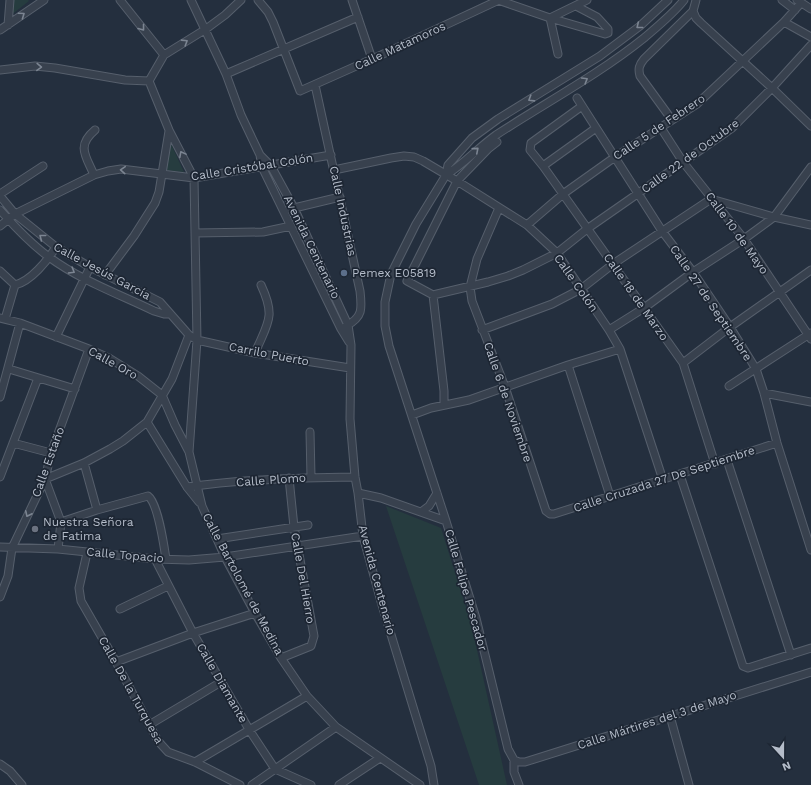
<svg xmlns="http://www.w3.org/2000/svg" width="811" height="785" font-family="'Work Sans',sans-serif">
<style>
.green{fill:#263c3f}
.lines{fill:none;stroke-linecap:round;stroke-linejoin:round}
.minor-casing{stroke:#565f6c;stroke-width:9}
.minor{stroke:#38414e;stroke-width:7}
.oneway{stroke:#7c8592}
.service-dot{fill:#5c6f8a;stroke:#1d2633;stroke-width:1.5}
.worship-dot{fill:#6b7280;stroke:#1d2633;stroke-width:1.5}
.labels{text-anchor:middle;stroke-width:3.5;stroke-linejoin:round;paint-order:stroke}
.street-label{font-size:12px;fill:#b4bcc9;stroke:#1d2633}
.poi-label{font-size:12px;fill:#b4bcc9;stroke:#1d2633;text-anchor:start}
</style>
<rect width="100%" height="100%" fill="#242f3e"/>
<path class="green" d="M13 0H28L29 1 10 16Z
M171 144 184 172 164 170Z
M386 506 441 528 471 623 507 785H479Z"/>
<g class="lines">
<g class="minor-casing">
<path id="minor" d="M120 0 164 55
M191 0 226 74 241 115 260 155 262 167 341 329 349 342
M258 0 268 12 273 22 300 91 381 55 499 0
M352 0 372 59
M498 0 550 18 605 34 608 33V29L597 17 576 6
M782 0 795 10
M797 0 811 9
M693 11 696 18 701 23 772 88 811 126
M693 11 696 0
M784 22 811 37
M8 25 10 0
M0 30 44 0
M558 54 550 18 587 0
M0 70 35 66 55 68 125 80 149 81
M226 74 358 17
M149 81 169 130 194 178 197 340 189 452 202 506 225 557 255 613 281 658 307 696 336 727 420 785
M149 81 164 55 206 29 225 15 241 0
M315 85 360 291C362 309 363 317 346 326
M577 98 662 231 693 272 730 327 756 369 764 393 777 443 811 550
M582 106 531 143 530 150 543 166 683 363 715 464
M672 120 640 76C638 69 639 65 644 59L693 11
M661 128 683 162 744 239 811 339
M497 142 488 149 457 181 407 281 433 295 488 282 508 276 523 270 557 253 587 229 732 128 772 88 811 45
M260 155 271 166 294 208 348 325 351 345 350 419 355 477 358 493 363 536 382 605 431 766 434 785
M543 166 596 128
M334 170 391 158 404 156 414 157 423 161 457 181 527 225 557 253 609 330 620 349 663 480
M94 175C86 156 76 146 95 130
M446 175C463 165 479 147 496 135 545 103 598 75 644 38 658 26 673 14 684 0
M0 194 43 166
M0 196 15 214 56 247 90 267 160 302 189 335 197 340 255 353 350 368
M499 208 477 259 470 287 472 301 505 387 546 511 550 514H554L777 443
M290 209 340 197
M0 210C15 227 31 244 49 257 80 280 119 294 154 311L164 314H169
M527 225 563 194 615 157 697 104 784 22 801 3
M0 226 15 214 94 175 108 171 121 169 194 178 331 155
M195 233 263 232 291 226
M0 271 15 285
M105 275 134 236 155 203 159 192 169 131
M433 295 444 391V405
M0 318 20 323 89 349 109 358 138 376 162 395 175 425 189 452
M5 319 15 285C31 281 47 261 56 247
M482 330 552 304 581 289 613 264 711 199 774 217 811 225
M609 330 644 308 693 272 744 239 774 217 811 167
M56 337 90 267
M255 353C268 322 276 317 261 285
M683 363 730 327 811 270
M568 365 610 496
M9 369 75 389
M729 386 811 333
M764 393 811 402
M0 397 20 323
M412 415 431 408 469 400 568 365 620 349
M147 422 187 487 199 502
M310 432 311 477
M13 443 51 453
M727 460 791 655
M84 463 97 510
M680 475 743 666 748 668 811 648
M0 477 38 378
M45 479 84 463 110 449 123 441 147 422 172 379 189 335
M45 479 61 522 58 549
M187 487C242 479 299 478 355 477
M358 493 381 498 446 521 476 618 508 749 514 760 519 762H525L811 672
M421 512 429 506 437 493
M446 521 389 346 385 326V302L391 274 416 224 446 175 448 165 472 138 498 119 600 56 640 26 668 0
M61 522 97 510 148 496C158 503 164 546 166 559
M217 539 308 525
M0 547 58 549 155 559 189 560 225 557 363 536
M87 553 79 588 81 601 116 662 158 741 168 752 195 762 240 785
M155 559 193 633 250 731 275 769 311 785
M0 597 8 576 12 548 45 479 51 453 89 349
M120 609 168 586
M281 658 311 646 314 636 294 527 289 478
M116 662 193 633 255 613
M670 716 689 785
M149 725 221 682
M514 760V772L519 785
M195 762 307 696
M0 764 10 771 22 785
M252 785 336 727
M339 785 380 758"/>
</g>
<use href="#minor" class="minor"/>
</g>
<defs><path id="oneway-chevron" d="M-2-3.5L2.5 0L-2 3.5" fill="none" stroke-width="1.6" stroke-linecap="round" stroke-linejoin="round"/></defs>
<g class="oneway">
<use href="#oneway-chevron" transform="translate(22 15) rotate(-35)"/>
<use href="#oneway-chevron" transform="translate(639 26) rotate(141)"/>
<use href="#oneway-chevron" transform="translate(142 28) rotate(52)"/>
<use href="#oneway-chevron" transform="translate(185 42) rotate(-32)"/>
<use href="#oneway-chevron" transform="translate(39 67) rotate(2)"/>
<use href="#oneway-chevron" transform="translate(585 80) rotate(-31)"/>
<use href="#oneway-chevron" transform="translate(531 99) rotate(148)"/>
<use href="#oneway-chevron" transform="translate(476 150) rotate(-41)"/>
<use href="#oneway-chevron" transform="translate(182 154) rotate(-118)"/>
<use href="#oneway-chevron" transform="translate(123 170) rotate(-176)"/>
<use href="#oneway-chevron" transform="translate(42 237) rotate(-142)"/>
<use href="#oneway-chevron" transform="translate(72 271) rotate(31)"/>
<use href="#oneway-chevron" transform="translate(28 514) rotate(115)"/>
</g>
<circle class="service-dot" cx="344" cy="273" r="4"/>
<circle class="worship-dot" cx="35" cy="529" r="4"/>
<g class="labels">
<g class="street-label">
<text transform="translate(400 46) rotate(-25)" y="4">Calle Matamoros</text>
<text transform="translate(659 127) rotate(-34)" y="4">Calle 5 de Febrero</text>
<text transform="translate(690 156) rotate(-36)" y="4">Calle 22 de Octubre</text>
<text transform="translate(252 167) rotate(-9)" y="4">Calle Cristóbal Colón</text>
<text transform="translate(343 211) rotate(78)" y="4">Calle Industrias</text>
<text transform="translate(737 233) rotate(54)" y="4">Calle 10 de Mayo</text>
<text transform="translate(312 247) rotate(64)" y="4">Avenida Centenario</text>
<text transform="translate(102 271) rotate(28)" y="4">Calle Jesús García</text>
<text transform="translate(576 283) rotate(55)" y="4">Calle Colón</text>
<text transform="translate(636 297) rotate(55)" y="4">Calle 18 de Marzo</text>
<text transform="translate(711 303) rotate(56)" y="4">Calle 27 de Septiembre</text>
<text transform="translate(269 354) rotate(11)" y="4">Carrilo Puerto</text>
<text transform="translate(113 363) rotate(29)" y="4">Calle Oro</text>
<text transform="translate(508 402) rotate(71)" y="4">Calle 6 de Noviembre</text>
<text transform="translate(48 462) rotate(-70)" y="4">Calle Estaño</text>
<text transform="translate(664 479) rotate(-18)" y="4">Calle Cruzada 27 De Septiembre</text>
<text transform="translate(271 480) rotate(-4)" y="4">Calle Plomo</text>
<text transform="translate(125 555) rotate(5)" y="4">Calle Topacio</text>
<text transform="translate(303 578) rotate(80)" y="4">Calle Del Hierro</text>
<text transform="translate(377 580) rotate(75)" y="4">Avenida Centenario</text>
<text transform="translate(243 584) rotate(62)" y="4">Calle Bartolomé de Medina</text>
<text transform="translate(466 590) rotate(74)" y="4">Calle Felipe Pescador</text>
<text transform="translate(222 683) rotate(60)" y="4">Calle Diamante</text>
<text transform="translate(131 690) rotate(61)" y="4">Calle De la Turquesa</text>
<text transform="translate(657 720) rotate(-18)" y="4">Calle Mártires del 3 de Mayo</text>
</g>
<g class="poi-label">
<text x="352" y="277">Pemex E05819</text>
<text x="43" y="526">Nuestra Señora<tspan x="43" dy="14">de Fatima</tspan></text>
</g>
</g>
<g transform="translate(783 757) rotate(159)" stroke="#1d2633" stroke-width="3" paint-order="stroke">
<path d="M0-3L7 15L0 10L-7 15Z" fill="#b4bcc9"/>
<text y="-6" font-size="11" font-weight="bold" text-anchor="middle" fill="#b4bcc9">N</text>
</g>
</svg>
